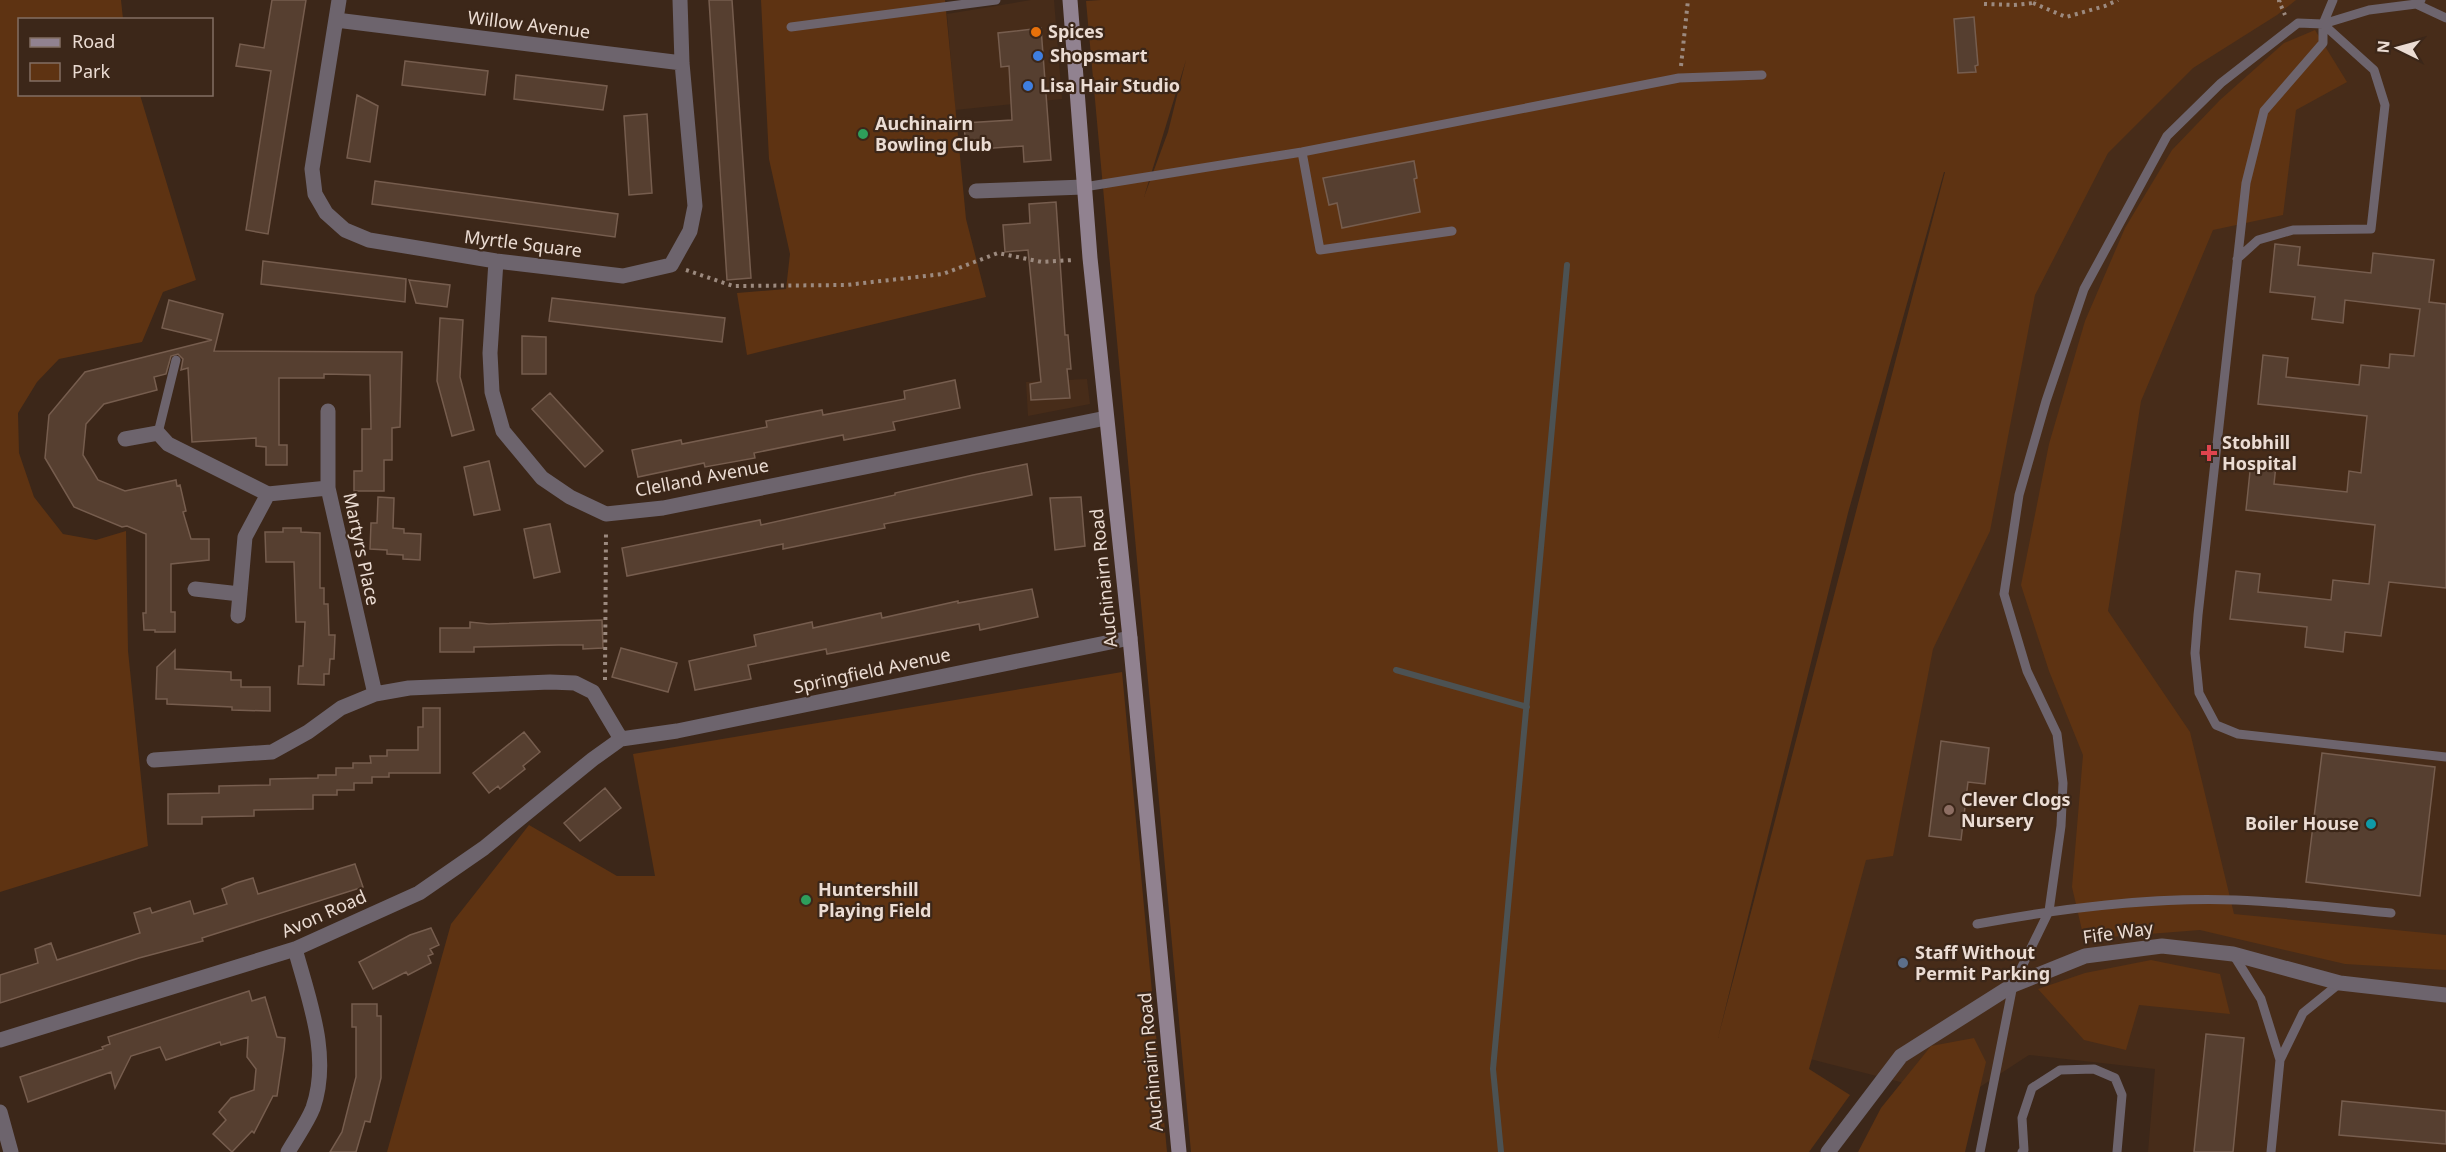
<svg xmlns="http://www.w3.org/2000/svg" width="2446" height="1152" font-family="'Noto Sans',sans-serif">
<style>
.built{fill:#472c19}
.green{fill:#5e3312;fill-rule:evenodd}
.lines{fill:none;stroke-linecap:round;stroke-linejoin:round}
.stream{stroke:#4c5253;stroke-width:6}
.building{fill:#563f30;stroke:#765d4e;stroke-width:1.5}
.path{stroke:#9c8a7f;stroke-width:4;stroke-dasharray:3 4.5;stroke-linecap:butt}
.service{stroke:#6d646d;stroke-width:9}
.minor{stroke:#6d646d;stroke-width:15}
.secondary{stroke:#918290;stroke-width:15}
.food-dot{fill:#e8710a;stroke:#3c2719;stroke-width:2}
.shop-dot{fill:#3f7fe0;stroke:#3c2719;stroke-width:2}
.leisure-dot{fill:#2e9e5b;stroke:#3c2719;stroke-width:2}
.health-dot{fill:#e0444e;stroke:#3c2719;stroke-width:2}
.education-dot{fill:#8d6e63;stroke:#3c2719;stroke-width:2}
.culture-dot{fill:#0f9aa8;stroke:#3c2719;stroke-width:2}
.service-dot{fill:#5c6f8a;stroke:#3c2719;stroke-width:2}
.labels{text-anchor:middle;stroke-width:4.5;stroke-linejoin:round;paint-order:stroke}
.street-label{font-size:18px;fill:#ebdcd3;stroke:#3c2719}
.poi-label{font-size:18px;font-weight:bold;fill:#ebdcd3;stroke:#3c2719;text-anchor:start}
</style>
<rect width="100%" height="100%" fill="#3c2719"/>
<path class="built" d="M1031 0H1054L1062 99 955 110 947 14Z
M2217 0H2446V1152H2148L2155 1069 2029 1055 1963 1098 1806 1058 2032 251Z
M1087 379 1090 404 1028 416 1026 382Z"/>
<path class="green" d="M0 0H121L123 19 20 20V94L140 95 196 280 163 292 142 342 59 359 37 382 18 413 19 453 34 497 63 534 96 540 126 531 128 651 148 846 0 892Z
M761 0H945L966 219 986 297 747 355 737 293 786 289 790 254 769 159Z
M1101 0H2296L2277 15 2193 68 2108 153 2035 295 1990 531 1933 649 1893 856 1866 860 1809 1069 1850 1095 1809 1152H1191L1086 1ZM1186 60 1168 132 1144 197ZM1944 172H1945L1718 1038 1848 513Z
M2315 30 2347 82 2296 110 2283 215 2213 230 2141 401 2108 611 2190 732 2234 914 2446 935V970L2345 964 2200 930 2084 939 2072 887 2083 755 2049 671 2021 585 2049 444 2085 321 2125 228 2172 150 2220 100 2284 43Z
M1122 672 1167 1152H387L451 924 529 825 617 876H655L633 754Z
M2151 960 2220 974 2230 1014 2139 1005 2126 1050 2084 1040 2038 989 2085 973Z
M1974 1038 1986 1062 1965 1152H1858L1881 1108 1931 1046Z"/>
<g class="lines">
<path class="stream" d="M1396 670 1527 707
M1501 1152 1493 1069 1567 265"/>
</g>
<path class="building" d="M272 0H306L268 234 246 230 271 71 236 66 240 44 264 48Z
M709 0H732L751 278 727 280Z
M1974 17 1978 65 1975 66 1976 72 1958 73 1954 19Z
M1041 28 1051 160 1024 162 1023 146 966 150 964 123 1012 120 1009 66 1001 67 998 33Z
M405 61 488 71 485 95 402 85Z
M516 75 607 86 603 110 514 99Z
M357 95 378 106 370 162 347 158Z
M647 114 652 193 629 195 624 116Z
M1414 161 1417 178 1414 179 1420 212 1342 228 1337 203 1329 205 1323 178Z
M375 181 618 214 615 237 372 204Z
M1056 202 1065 335H1068L1071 369H1067L1070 398 1031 400 1030 384 1041 382 1028 250 1005 252 1003 225 1030 223 1029 204Z
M2275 244 2300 247 2298 265 2371 273 2373 253 2434 260 2429 302 2446 304V588L2389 582 2381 636 2345 632 2343 652 2305 647 2307 627 2230 619 2236 571 2260 574 2258 592 2331 600 2333 580 2369 584 2375 525 2246 510 2251 462 2276 465 2274 484 2347 492 2349 471 2361 473 2367 416 2258 404 2263 355 2288 358 2286 377 2359 385 2361 365 2389 368 2390 354 2414 356 2420 309 2345 300 2343 323 2312 319 2315 297 2270 292Z
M263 261 406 279 405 302 261 284Z
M409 280 450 285 447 307 416 303Z
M552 298 725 318 722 342 549 321Z
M169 300 223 314 214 351 402 352 400 427 392 428V460H384V491H354V471H362V429H371L370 375 324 374V378H279V445H287V465H266V447L256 446V438L192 442 188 368 181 370 183 359 178 354 171 356 166 374 154 377 157 390 104 404 86 424 83 455 98 480 125 491 176 480 177 486 180 485 186 511 183 512 191 539H209V560L171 564V612H175V632H155V630H144L143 613H146V534L127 526 122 527 74 507 45 458 49 415 85 372 212 340 162 328Z
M440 318 463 320 460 377 474 430 452 436 437 381Z
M522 336 546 337V374H522Z
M955 380 960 408 893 422 895 430 844 440 843 435 754 453 755 458 705 467 704 463 638 477 632 450 681 440 682 444 767 427 766 421 822 410 823 415 905 399 904 391Z
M550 393 603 451 585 467 532 409Z
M489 461 500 510 474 515 464 467Z
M1027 464 1032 495 884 524 885 528 783 549V544L627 576 622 548 760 520 761 525 895 495V493L973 475Z
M378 497 394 498 393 528 404 529V533L421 534 420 560 403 559V555L387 554V550L370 549 371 523H377Z
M1081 497 1085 546 1055 550 1050 498Z
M550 524 560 572 534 578 524 529Z
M283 528H301V532L320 533V588H324V604H328L329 635H335L334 659H330L329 674H324V685L298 684 299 666H303L305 622H296L294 562H266L265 532H283Z
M1032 589 1038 617 980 630 979 624 827 654 826 649 748 665 751 679 695 690 689 661 756 646 754 635 812 622 813 628 881 613 882 618 958 601V603Z
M602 620 603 648 583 649V645H558L474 647V652H440V628H470V622L489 624Z
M621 648 677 663 668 692 612 677Z
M175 650V669L231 672V680H241V687H270V711L232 710V707L167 704V699H156L157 667Z
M423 708H440V773H389V777H372V783H354V790H337V795H313V809L254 810V816L202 817V824H168V794L219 793V786L270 785V779L318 778V775H336V768H353V763H371L370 756H387V750H418V727H423Z
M524 732 540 752 523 766 525 769 500 789 498 786 489 793 473 773Z
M1941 741 1989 748 1985 784 1968 782 1961 840 1929 836Z
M2322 753 2435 767 2420 896 2306 882Z
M605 788 621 808 580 841 564 823Z
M355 864 363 887 202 938 203 941 139 958 0 1003V975L38 963 35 949 51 943 57 960 140 933 134 913 150 908 152 913 190 901 194 914 227 904 222 889 236 883 253 878 258 894Z
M431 928 439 945 430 949 433 954 428 956 431 963 408 975 406 972 373 989 359 962 410 935Z
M249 991 252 1001 265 997 277 1037 285 1038 284 1049 277 1096H273L254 1133 252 1131 232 1152 213 1134 226 1120 219 1112 231 1098 254 1090 256 1069 247 1057 248 1037 221 1045 220 1042 166 1060 160 1047 131 1056 115 1088 111 1072 28 1102 20 1077 103 1049 102 1047 110 1044 108 1037Z
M352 1004H377V1016H381V1078L370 1122 365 1121 356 1152H330L342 1132 356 1077V1027H352Z
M2206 1034 2244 1038 2233 1152H2194Z
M2342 1101 2446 1111V1144L2339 1135Z"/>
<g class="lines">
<path class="path" d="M2281 0 2279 1 2285 15
M2033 3 2066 17 2105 6 2118 0
M1984 4 2014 5 2033 3 2035 0
M1681 66 1688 0
M686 270 733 286 846 285 943 274 998 253 1042 262 1073 260
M605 680 606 531"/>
<path class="service" d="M2333 0 2323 24V43L2264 111 2246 183 2198 615 2195 653 2199 693 2216 725 2238 734 2446 757
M2416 4 2446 18
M791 27 996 0
M1302 152 1320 250 1452 231
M1084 187 1302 152 1679 78 1762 75
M2237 259 2258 240 2293 230 2371 229 2385 105 2374 70 2323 24
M158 433 176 360
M1977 924C2063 908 2149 897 2236 900 2288 902 2340 908 2391 913
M2233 954 2261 999 2280 1060
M1980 1152 2013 985 2049 911 2061 826 2063 783 2057 734 2027 671 2004 594 2019 495 2046 401 2084 289 2167 136 2221 83 2298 23 2323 24 2369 10 2416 4 2421 0
M2022 1152 2024 1150 2022 1118 2032 1088 2060 1070 2094 1069 2115 1078 2122 1095 2117 1152
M2271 1152 2280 1060 2303 1013 2340 983"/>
<path class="minor" d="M339 0 312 169 315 194 326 213 345 230 369 240 496 261 623 276 671 265 690 231 695 206 682 63 680 0
M336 20 682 63
M976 191 1084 187
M496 261 490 353 492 392 503 431 542 478 570 497 606 514 663 508 1106 418
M328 411V488L375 694
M125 439 158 433 168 444 268 494 328 488
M195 589 240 594
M238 616 245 537 268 494
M154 760 272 752 308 732 341 708 375 694 409 688 550 682 575 683 593 692 621 739
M0 1040 295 949 419 893 484 848 593 759 621 739 677 731 1130 638
M0 1112 11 1152
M288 1152C296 1138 307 1123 313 1108 331 1056 309 1000 295 949
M1828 1152 1901 1056 2013 985 2085 956 2162 946 2233 954 2340 983 2446 995"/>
<path class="secondary" d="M1070 0 1090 258 1130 638 1179 1152"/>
</g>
<circle class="food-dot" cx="1036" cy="32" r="6"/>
<g class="shop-dot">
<circle cx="1038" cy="56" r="6"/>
<circle cx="1028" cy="86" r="6"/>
</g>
<g class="leisure-dot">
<circle cx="863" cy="134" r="6"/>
<circle cx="806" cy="900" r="6"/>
</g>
<path class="health-dot" d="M2206 444h6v6h6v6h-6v6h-6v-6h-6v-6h6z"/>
<circle class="education-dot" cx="1949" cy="810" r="6"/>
<circle class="culture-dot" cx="2371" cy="824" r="6"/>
<circle class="service-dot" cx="1903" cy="963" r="6"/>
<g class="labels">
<g class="street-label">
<text transform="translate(529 25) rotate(7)" y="6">Willow Avenue</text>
<text transform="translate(523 244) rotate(7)" y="6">Myrtle Square</text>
<text transform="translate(702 478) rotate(-11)" y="6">Clelland Avenue</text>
<text transform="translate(361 549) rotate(78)" y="6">Martyrs Place</text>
<text transform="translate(1104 578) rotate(-96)" y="6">Auchinairn Road</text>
<text transform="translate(872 671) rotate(-12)" y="6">Springfield Avenue</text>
<text transform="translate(324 914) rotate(-24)" y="6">Avon Road</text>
<text transform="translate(2118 933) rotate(-8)" y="6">Fife Way</text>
<text transform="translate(1151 1062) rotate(-95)" y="6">Auchinairn Road</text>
</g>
<g class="poi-label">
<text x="1048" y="38">Spices</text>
<text x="1050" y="62">Shopsmart</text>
<text x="1040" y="92">Lisa Hair Studio</text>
<text x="875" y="130">Auchinairn<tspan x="875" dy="21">Bowling Club</tspan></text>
<text x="2222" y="449">Stobhill<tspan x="2222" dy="21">Hospital</tspan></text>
<text x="1961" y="806">Clever Clogs<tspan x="1961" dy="21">Nursery</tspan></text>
<text x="2359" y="830" text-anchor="end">Boiler House</text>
<text x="818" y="896">Huntershill<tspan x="818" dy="21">Playing Field</tspan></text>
<text x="1915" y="959">Staff Without<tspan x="1915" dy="21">Permit Parking</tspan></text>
</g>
</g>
<rect x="18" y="18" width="195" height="78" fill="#3c2719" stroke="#826f63" stroke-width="1.5"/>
<rect x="30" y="38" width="30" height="9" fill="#918290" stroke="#826f63" stroke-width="1.5"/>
<text x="72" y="48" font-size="18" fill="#ebdcd3">Road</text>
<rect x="30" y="63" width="30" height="18" fill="#5e3312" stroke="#826f63" stroke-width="1.5"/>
<text x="72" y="78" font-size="18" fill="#ebdcd3">Park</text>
<g transform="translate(2398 48) rotate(275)" stroke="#3c2719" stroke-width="4.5" paint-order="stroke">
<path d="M0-4.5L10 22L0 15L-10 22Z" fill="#ebdcd3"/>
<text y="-9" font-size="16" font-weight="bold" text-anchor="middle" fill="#ebdcd3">N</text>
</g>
</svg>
